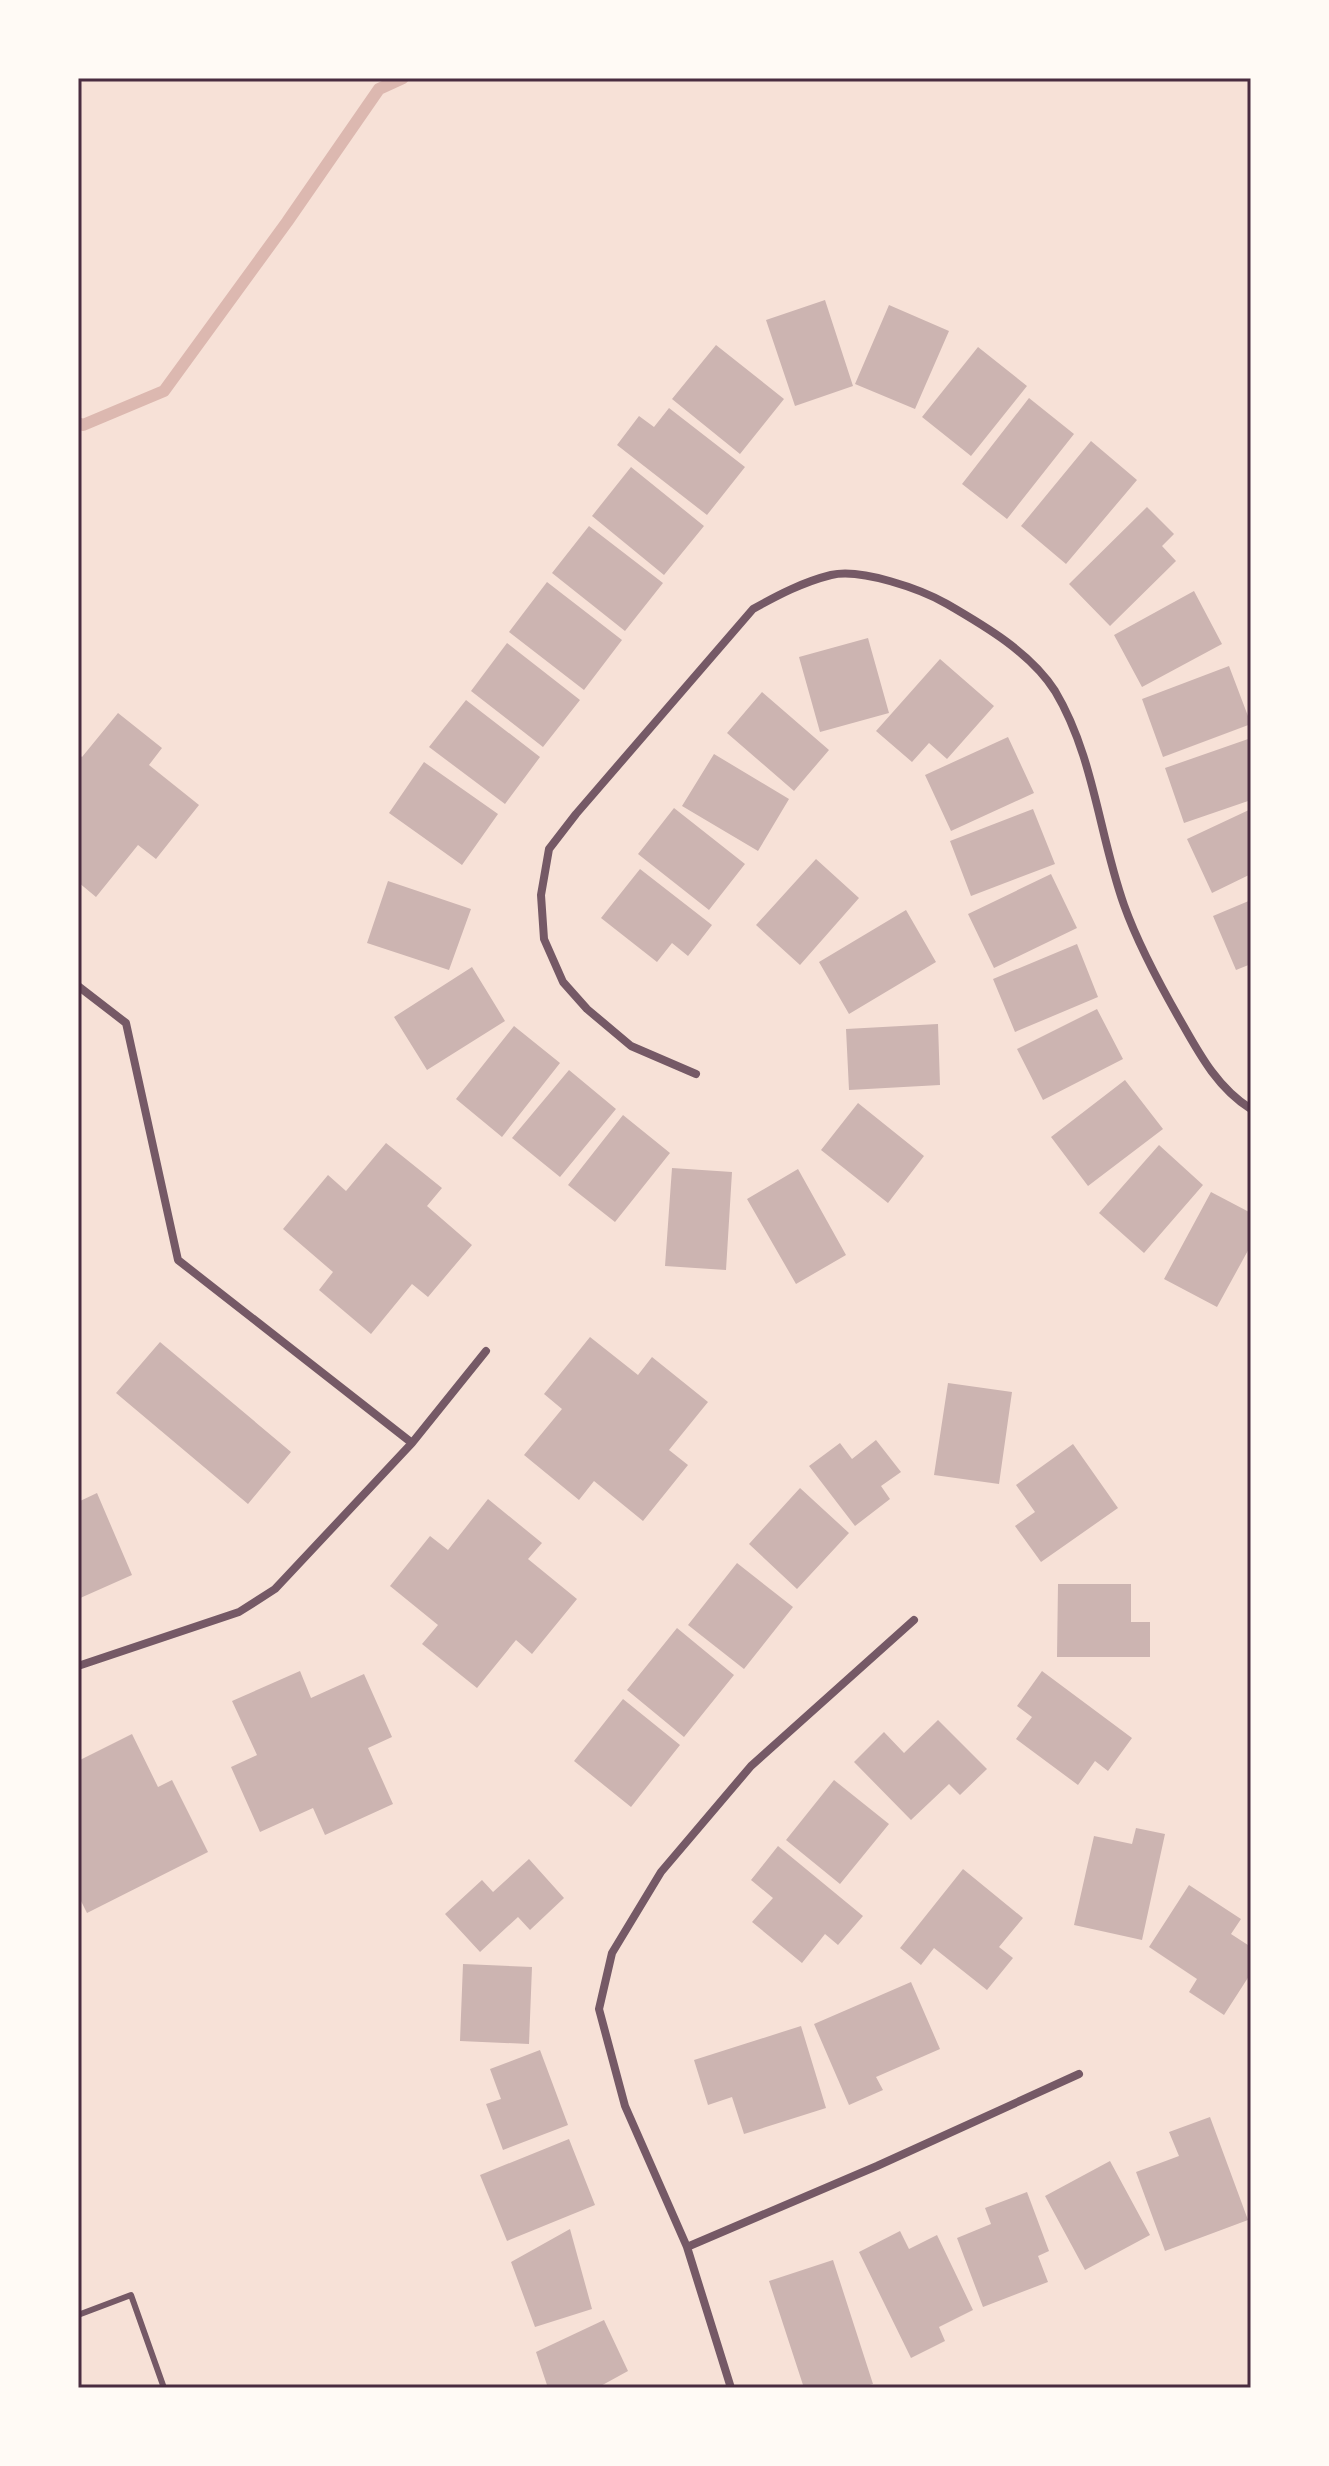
<svg xmlns="http://www.w3.org/2000/svg" width="1329" height="2466" font-family="Spectral,serif">
<style>
.lines{fill:none;stroke-linecap:round;stroke-linejoin:round}
.stream{stroke:#dcb8b0;stroke-width:12}
.building{fill:#ccb4b1}
.service{stroke:#755966;stroke-width:6}
.minor{stroke:#755966;stroke-width:8}
.neatline{fill:none;stroke:#4a2c40;stroke-width:3}
</style>
<rect width="100%" height="100%" fill="#f7e1d7"/>
<g class="lines">
<path class="stream" d="M78 423 83 425 164 391 287 222 379 89 403 78"/>
</g>
<path class="building" d="M825 300 853 386 795 406 766 320Z
M889 305 949 331 915 409 855 384Z
M716 345 784 399 740 454 672 399Z
M978 347 1027 386 971 456 922 417Z
M1029 398 1074 434 1007 519 962 484Z
M669 408 745 467 707 515 617 445 639 416 654 427Z
M1091 441 1137 480 1066 564 1021 526Z
M631 467 704 526 664 575 592 516Z
M1147 507 1174 534 1162 546 1176 561 1110 626 1069 584Z
M589 526 663 583 625 631 552 573Z
M547 582 622 640 584 690 509 632Z
M1194 591 1222 644 1142 687 1114 635Z
M868 638 889 713 820 732 799 657Z
M507 643 580 700 543 747 471 691Z
M940 659 994 706 947 759 929 743 912 762 876 731Z
M1229 666 1251 724 1163 757 1142 699Z
M762 692 829 750 794 791 727 733Z
M466 700 540 757 505 804 429 747Z
M118 713 162 748 149 765 199 805 156 859 138 845 96 897 78 882V754L82 757Z
M1008 737 1034 793 951 831 925 775Z
M1251 738V800L1184 823 1165 768Z
M714 754 789 799 758 851 682 806Z
M424 762 498 814 462 865 389 813Z
M674 808 745 864 709 910 638 854Z
M1033 809 1055 864 971 896 950 841Z
M1251 809V874L1212 893 1187 839Z
M816 859 859 898 800 965 756 925Z
M640 869 712 925 688 956 672 943 657 962 601 918Z
M1051 874 1077 928 994 968 968 914Z
M388 881 471 909 449 970 367 943Z
M1251 900V964L1236 970 1213 916Z
M906 910 936 962 849 1014 819 962Z
M1077 944 1098 997 1015 1032 993 979Z
M472 967 505 1021 427 1070 394 1017Z
M1097 1009 1123 1059 1043 1100 1017 1049Z
M938 1024 940 1085 849 1090 846 1029Z
M514 1026 560 1063 502 1137 456 1099Z
M569 1070 616 1109 560 1177 512 1138Z
M1125 1080 1163 1129 1088 1186 1051 1137Z
M858 1103 924 1156 888 1203 821 1150Z
M623 1115 670 1153 615 1222 568 1185Z
M386 1143 442 1188 427 1206 472 1245 428 1297 412 1284 371 1334 319 1290 333 1272 283 1229 328 1175 346 1191Z
M1159 1145 1203 1185 1144 1253 1099 1213Z
M672 1168 732 1172 726 1270 665 1266Z
M798 1169 846 1255 796 1284 747 1199Z
M1211 1192 1251 1213V1245L1217 1307 1164 1279Z
M590 1337 638 1375 652 1357 708 1402 669 1450 688 1465 643 1521 594 1481 579 1500 524 1455 562 1409 544 1394Z
M160 1342 291 1452 248 1504 116 1393Z
M948 1383 1012 1392 999 1484 934 1475Z
M876 1440 901 1472 881 1486 890 1499 855 1526 809 1466 840 1443 852 1459Z
M1073 1444 1118 1508 1041 1562 1015 1526 1035 1512 1016 1485Z
M800 1488 849 1533 797 1589 749 1544Z
M97 1493 132 1575 78 1599V1502Z
M488 1499 542 1543 528 1559 577 1599 532 1654 516 1640 477 1688 422 1644 438 1625 390 1586 430 1536 448 1550Z
M737 1563 793 1607 744 1669 688 1625Z
M1058 1584H1131V1622H1150V1657H1057Z
M677 1628 734 1675 684 1737 627 1690Z
M300 1671 311 1698 364 1674 392 1737 368 1748 393 1804 325 1835 313 1808 260 1832 231 1767 257 1755 232 1701Z
M1042 1671 1132 1738 1108 1771 1095 1761 1078 1785 1016 1739 1032 1717 1017 1706Z
M623 1699 680 1745 631 1807 574 1761Z
M938 1720 987 1769 960 1795 949 1784 911 1820 854 1762 884 1732 904 1753Z
M132 1734 158 1787 172 1780 208 1852 87 1913 78 1895V1761Z
M834 1780 889 1824 840 1884 786 1840Z
M1136 1828 1165 1834 1142 1940 1074 1925 1094 1836 1132 1844Z
M778 1846 863 1916 838 1945 825 1934 802 1963 752 1922 773 1898 751 1880Z
M529 1859 564 1898 530 1930 518 1917 480 1952 445 1914 482 1880 493 1892Z
M963 1869 1023 1918 999 1947 1013 1958 987 1990 934 1948 921 1965 900 1948Z
M1189 1885 1241 1919 1231 1934 1251 1947V1973L1224 2015 1189 1992 1197 1979 1149 1947Z
M463 1964 532 1967 529 2044 460 2041Z
M911 1982 940 2049 876 2077 883 2090 849 2105 814 2024Z
M801 2026 826 2108 744 2134 732 2097 708 2105 694 2060Z
M540 2050 568 2125 503 2150 486 2104 501 2099 490 2069Z
M1210 2117 1248 2220 1165 2251 1136 2172 1179 2156 1169 2132Z
M569 2139 595 2205 507 2241 480 2175Z
M1110 2161 1150 2235 1085 2270 1045 2196Z
M1027 2192 1049 2251 1038 2256 1048 2282 983 2307 957 2238 991 2224 985 2208Z
M570 2229 592 2309 535 2327 511 2262Z
M900 2231 909 2249 937 2235 973 2310 939 2327 945 2341 911 2358 859 2252Z
M833 2260 873 2384 859 2388H804L769 2281Z
M604 2320 628 2371 597 2388H548L536 2352Z"/>
<g class="lines">
<path class="service" d="M78 2315 131 2295 164 2388"/>
<path class="minor" d="M78 986 126 1023 178 1260 412 1443
M696 1074 631 1046 587 1009 563 982 544 939 541 895 549 849 576 814 753 609C778 595 803 582 831 575 861 568 921 589 947 604 985 626 1031 653 1055 691 1094 756 1099 835 1124 905 1139 947 1161 987 1183 1025 1201 1057 1219 1089 1251 1109
M78 1666 239 1612 275 1589 412 1443 486 1351
M687 2247 877 2166 1079 2074
M731 2388 687 2247 625 2106 599 2009 612 1953 661 1872 751 1766 914 1620"/>
</g>
<rect width="1329" height="2466" fill="none" stroke="#fffaf5" stroke-width="160"/>
<rect x="80" y="80" width="1169" height="2306" class="neatline"/>
</svg>
